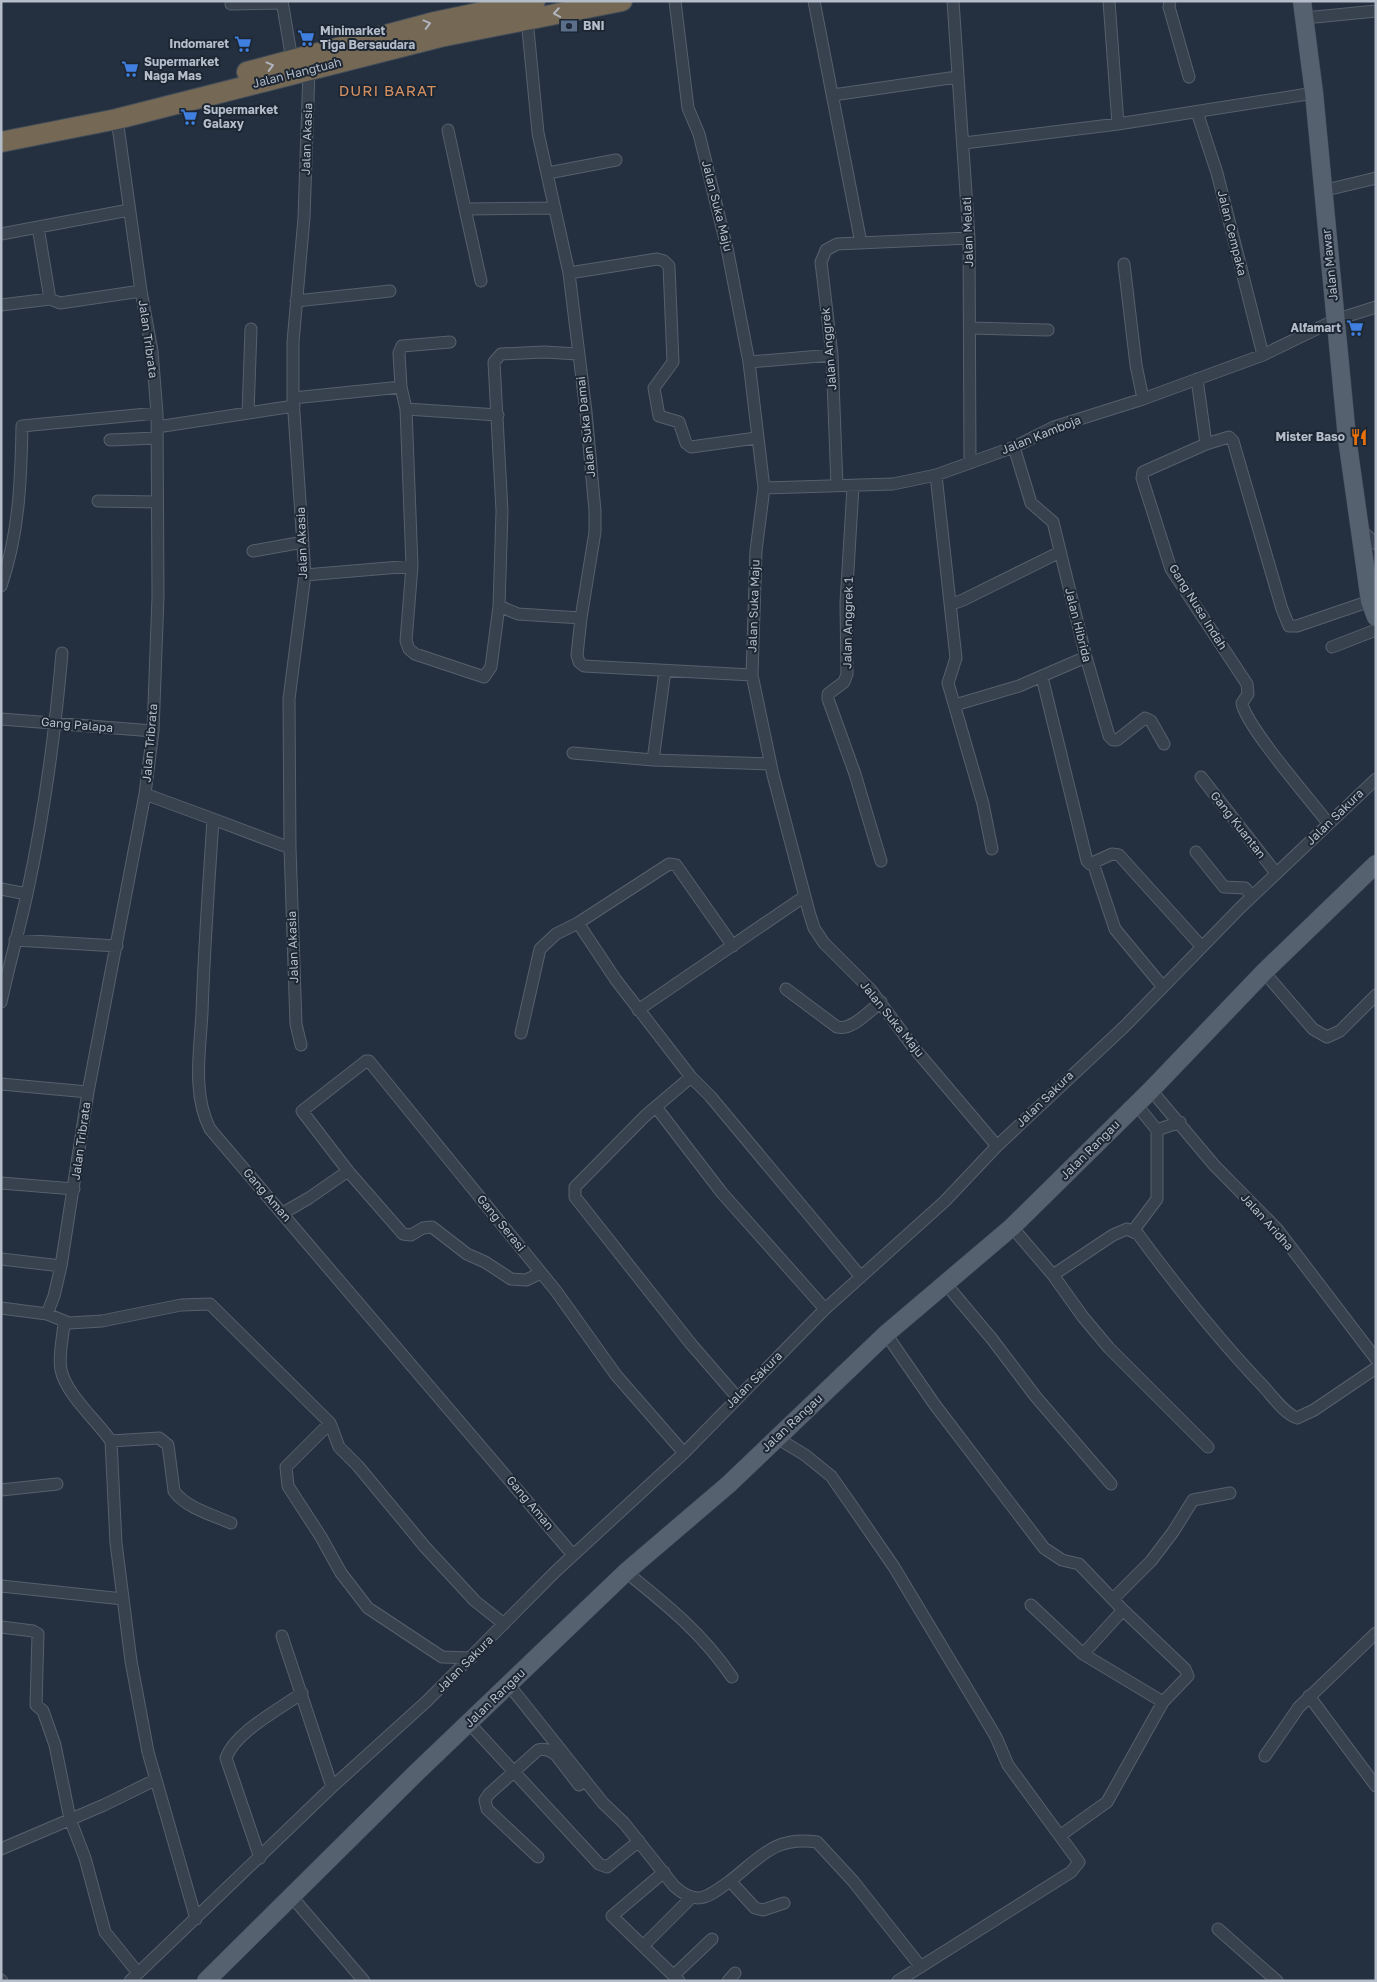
<svg xmlns="http://www.w3.org/2000/svg" width="1377" height="1982" font-family="'Golos Text',sans-serif">
<style>
.lines{fill:none;stroke-linecap:round;stroke-linejoin:round}
.street-casing{stroke:#56606d;stroke-width:13}
.primary-casing{stroke:#424b58;stroke-width:19}
.highway-casing{stroke:#434d5a;stroke-width:22}
.street{stroke:#38424f;stroke-width:11}
.primary{stroke:#56616f;stroke-width:18}
.highway{stroke:#756855;stroke-width:20}
.oneway{stroke:#afb4be}
.labels{text-anchor:middle;stroke-width:4;stroke-linejoin:round;paint-order:stroke}
.poi-label{font-size:12px;font-weight:bold;fill:#b5bdca;stroke:#1d2734;text-anchor:start}
.street-label{font-size:12px;fill:#b5bdca;stroke:#1d2734}
.quarter-label{font-size:15px;letter-spacing:1px;fill:#d79263;stroke:#1d2734}
</style>
<rect width="100%" height="100%" fill="#24303f"/>
<g class="lines">
<g class="street-casing">
<path id="street" d="M282 1 292 60
M675 1 688 108 699 134 727 248 749 362 764 488 756 551 752 675 773 775 809 912 814 928 824 943 870 989 914 1048 997 1146
M814 1 861 243
M953 1 969 238 970 463
M1109 1 1118 124
M1170 1 1169 7 1189 77
M231 4 282 3
M1305 18 1376 11
M527 19 538 133 569 273 586 412 595 511V532L581 618 577 655 579 662 584 666 752 675
M833 95 957 77
M1197 112 1217 173 1263 355
M448 130 465 209 554 208
M964 143 1118 124 1314 93
M548 173 616 160
M1322 191 1376 178
M465 209 481 281
M38 227 50 299
M1 234 129 210
M1124 264 1136 365 1143 399
M569 273 657 259 664 261 669 266 673 362 654 388 659 416 679 422 686 443 691 447 756 438
M296 301 390 291
M1 305 50 299 60 303 141 291
M970 328 1048 330
M578 354 544 352 501 354 494 362 502 511 499 606 518 614 581 618
M749 362 832 355
M1197 379 1206 444
M401 387 399 353 402 346 450 342
M293 398 401 387 406 409 412 566 406 641 409 649 415 654 484 677 491 667 499 606
M406 409 498 415
M248 413 251 329
M157 427 294 406
M110 440 157 438
M1014 447 1031 503 1053 522 1086 657 1109 736 1113 740H1117L1145 718 1151 721 1164 744
M936 475 956 658 948 683 983 804 992 849
M837 486 832 355 821 262 826 250 837 244 969 238
M853 487 846 603 847 674 844 682 828 694V699L855 774 881 861
M764 488 893 484 936 475 1014 447 1054 427 1143 399 1263 355 1335 320 1376 307
M98 501 157 502
M1359 528 1376 544
M253 551 303 542
M305 575 412 566
M1 586C19 534 21 481 22 426L157 413
M952 604 963 600 1060 552
M1332 647 1376 630
M1042 677 1087 861 1090 864 1112 854 1119 855 1202 947
M955 705 1019 686 1086 657
M1 719 153 731
M573 753 653 760 770 764
M653 760 665 671
M1201 777 1276 873
M145 794 213 819C209 883 204 948 202 1013 200 1050 192 1094 210 1129L573 1555
M213 819 290 848
M1328 823C1312 802 1245 725 1242 703L1248 694 1247 684 1171 569 1142 478 1143 472 1206 444 1229 437 1233 441 1282 609 1289 626H1297L1370 601
M1196 852 1224 887 1245 888 1252 896
M1093 863 1115 929 1163 987
M1 889 27 894
M578 923 616 980 691 1077
M15 940 117 946
M1264 972 1313 1029 1327 1037 1340 1031 1376 995
M786 989 837 1027C852 1031 869 1011 881 1002
M1 1002C9 966 19 930 27 894 44 815 55 734 62 653
M638 1010 805 896
M521 1033 540 949 556 934 578 923 669 864 676 865 733 946
M301 1045 296 1024 290 848 289 699 305 575 293 398V342L304 218 309 71
M1 1084 88 1092
M1151 1090 1214 1165 1277 1229 1376 1359
M1136 1104 1157 1130 1180 1122
M656 1107 722 1193 825 1309
M348 1171 403 1234 411 1235 423 1228 432 1227 467 1254 485 1262 511 1279 526 1280 541 1273
M1 1183 74 1189
M283 1213 309 1198 348 1171 302 1111 366 1061H369L556 1291 616 1375 684 1453
M1012 1227 1053 1275 1083 1317 1109 1348 1208 1447
M1133 1231 1157 1199V1130
M1 1259 61 1266
M1053 1275 1113 1235 1127 1229 1138 1234C1177 1287 1218 1339 1264 1387 1273 1397 1284 1413 1297 1418L1314 1410 1376 1368
M945 1283 992 1339 1036 1397 1111 1484
M1 1308 47 1314 54 1296 61 1266 88 1092 145 794 153 731 158 597 157 413 152 351 141 291 117 119
M47 1314 69 1323 102 1321 181 1305 210 1304 330 1423 339 1447 358 1466 425 1547 475 1601 504 1624
M64 1323C63 1337 58 1357 61 1370 66 1394 97 1421 111 1441L159 1438 168 1445 174 1491C186 1508 213 1515 231 1523
M886 1334 935 1405 1044 1548 1062 1560 1079 1564 1123 1610 1083 1654
M737 1397 691 1344 575 1197V1187L645 1116 691 1077 710 1096 861 1277
M330 1423 286 1467 288 1486 321 1537 341 1573 368 1608 442 1657 471 1658
M777 1438 805 1455 831 1476 850 1503 894 1567 980 1710 996 1737 1008 1765 1079 1862 1071 1872 898 1981
M111 1441 116 1543 131 1661 148 1752 196 1919
M1 1490 57 1484
M626 1572C667 1605 702 1633 732 1677
M1 1586 123 1599
M1113 1599 1151 1561 1173 1532 1193 1500 1230 1493
M1031 1605 1083 1654 1163 1702
M1 1627 33 1631 38 1634 36 1705 43 1711 55 1745 70 1819 85 1858 105 1932 138 1973
M282 1636 332 1787
M509 1685 603 1803 624 1823 674 1886C697 1907 708 1897 730 1881L755 1908 763 1910 784 1903
M1309 1696 1376 1786
M469 1723 599 1864 607 1867 639 1841
M1265 1756 1299 1707 1376 1633
M1061 1835 1107 1802 1163 1702 1188 1676 1185 1669 1123 1610
M1 1849 104 1805 155 1780
M538 1857 487 1809 485 1800 489 1794 538 1750C545 1748 550 1750 556 1755L579 1785
M260 1858 226 1758C235 1732 280 1709 302 1693
M664 1872 612 1916 679 1981
M730 1881C761 1857 774 1836 817 1842L853 1881 921 1967
M292 1897 364 1981
M1218 1929 1277 1981
M643 1946 691 1898
M674 1975 712 1939
M1 1980 2 1981
M130 1981 332 1787 427 1701 556 1571 684 1453 825 1309 945 1201 997 1146 1125 1026 1241 907 1376 779
M728 1981 735 1973"/>
</g>
<g class="primary-casing">
<path id="primary" d="M1302 1 1314 93 1347 438 1370 601 1376 617
M206 1981 415 1774 626 1572 729 1484 886 1334 1012 1227 1151 1090 1264 972 1376 864"/>
</g>
<g class="highway-casing">
<path id="highway" d="M247 72 435 22 535 1
M1 142 117 119 440 37 622 1"/>
</g>
<use href="#street" class="street"/>
<use href="#primary" class="primary"/>
<use href="#highway" class="highway"/>
</g>
<defs><path id="oneway-chevron" d="M-2-3.5L2.5 0L-2 3.5" fill="none" stroke-width="1.6" stroke-linecap="round" stroke-linejoin="round" transform="scale(1.25)"/></defs>
<g class="oneway">
<use href="#oneway-chevron" transform="translate(557 13) rotate(170)"/>
<use href="#oneway-chevron" transform="translate(427 24) rotate(-15)"/>
<use href="#oneway-chevron" transform="translate(270 66) rotate(-15)"/>
</g>
<defs>
<g id="bank-bare" transform="scale(1.35)"><path d="M-6-4H6V4H-6ZM0-2.3a2.3 2.3 0 1 0 0 4.6a2.3 2.3 0 1 0 0-4.6Z" fill="#5c6f8a" stroke="#1d2734" stroke-width="2.5" paint-order="stroke"/></g>
<g id="supermarket-bare" transform="scale(1.35)"><path d="M-6-5.5h2.5l.6 2H6L4.5 2H-2.5L-4.4-4H-6ZM-1.5 3.2a1.3 1.3 0 1 0 .1 0ZM3 3.2a1.3 1.3 0 1 0 .1 0Z" fill="#3f7fe0" stroke="#1d2734" stroke-width="2.5" paint-order="stroke"/></g>
<g id="restaurant-bare" transform="scale(1.35)"><path d="M-5-6h1v4h1v-4h1v4h1v-4h1v5L-1.5 .5V6h-2V.5L-5-1ZM5-6V6H3V1.5H1.5Q1.5-4 5-6Z" fill="#e8710a" stroke="#1d2734" stroke-width="2.5" paint-order="stroke"/></g>
</defs>
<g fill-rule="evenodd">
<use href="#bank-bare" x="569" y="26"/>
<use href="#supermarket-bare" x="306" y="38"/>
<use href="#supermarket-bare" x="243" y="44"/>
<use href="#supermarket-bare" x="130" y="69"/>
<use href="#supermarket-bare" x="189" y="117"/>
<use href="#supermarket-bare" x="1355" y="328"/>
<use href="#restaurant-bare" x="1359" y="437"/>
</g>
<g class="labels">
<g class="poi-label">
<text x="583" y="30">BNI</text>
<text x="320" y="35">Minimarket<tspan x="320" dy="14">Tiga Bersaudara</tspan></text>
<text x="229" y="48" text-anchor="end">Indomaret</text>
<text x="144" y="66">Supermarket<tspan x="144" dy="14">Naga Mas</tspan></text>
<text x="203" y="114">Supermarket<tspan x="203" dy="14">Galaxy</tspan></text>
<text x="1341" y="332" text-anchor="end">Alfamart</text>
<text x="1345" y="441" text-anchor="end">Mister Baso</text>
</g>
<g class="street-label">
<text transform="translate(297 73) rotate(-14)" y="4">Jalan Hangtuah</text>
<text transform="translate(307 139) rotate(-88)" y="4">Jalan Akasia</text>
<text transform="translate(717 206) rotate(76)" y="4">Jalan Suka Maju</text>
<text transform="translate(968 232) rotate(-92)" y="4">Jalan Melati</text>
<text transform="translate(1232 233) rotate(76)" y="4">Jalan Cempaka</text>
<text transform="translate(1330 265) rotate(-96)" y="4">Jalan Mawar</text>
<text transform="translate(148 339) rotate(82)" y="4">Jalan Tribrata</text>
<text transform="translate(829 349) rotate(-95)" y="4">Jalan Anggrek</text>
<text transform="translate(586 427) rotate(-96)" y="4">Jalan Suka Damai</text>
<text transform="translate(1041 435) rotate(-22)" y="4">Jalan Kamboja</text>
<text transform="translate(302 543) rotate(-92)" y="4">Jalan Akasia</text>
<text transform="translate(754 606) rotate(-88)" y="4">Jalan Suka Maju</text>
<text transform="translate(1198 607) rotate(58)" y="4">Gang Nusa Indah</text>
<text transform="translate(848 623) rotate(-89)" y="4">Jalan Anggrek 1</text>
<text transform="translate(1078 625) rotate(76)" y="4">Jalan Hibrida</text>
<text transform="translate(77 725) rotate(5)" y="4">Gang Palapa</text>
<text transform="translate(150 743) rotate(-85)" y="4">Jalan Tribrata</text>
<text transform="translate(1335 817) rotate(-44)" y="4">Jalan Sakura</text>
<text transform="translate(1238 825) rotate(52)" y="4">Gang Kuantan</text>
<text transform="translate(293 947) rotate(-92)" y="4">Jalan Akasia</text>
<text transform="translate(892 1019) rotate(51)" y="4">Jalan Suka Maju</text>
<text transform="translate(1045 1099) rotate(-44)" y="4">Jalan Sakura</text>
<text transform="translate(81 1141) rotate(-82)" y="4">Jalan Tribrata</text>
<text transform="translate(1090 1150) rotate(-45)" y="4">Jalan Rangau</text>
<text transform="translate(267 1195) rotate(49)" y="4">Gang Aman</text>
<text transform="translate(1267 1222) rotate(48)" y="4">Jalan Aridha</text>
<text transform="translate(501 1223) rotate(51)" y="4">Gang Serasi</text>
<text transform="translate(754 1380) rotate(-45)" y="4">Jalan Sakura</text>
<text transform="translate(792 1423) rotate(-43)" y="4">Jalan Rangau</text>
<text transform="translate(530 1503) rotate(50)" y="4">Gang Aman</text>
<text transform="translate(465 1664) rotate(-45)" y="4">Jalan Sakura</text>
<text transform="translate(495 1698) rotate(-44)" y="4">Jalan Rangau</text>
</g>
<g class="quarter-label">
<text x="388" y="96">DURI BARAT</text>
</g>
</g>
<rect width="1377" height="1982" fill="none" stroke="#b5bdca" stroke-width="5"/>
</svg>
